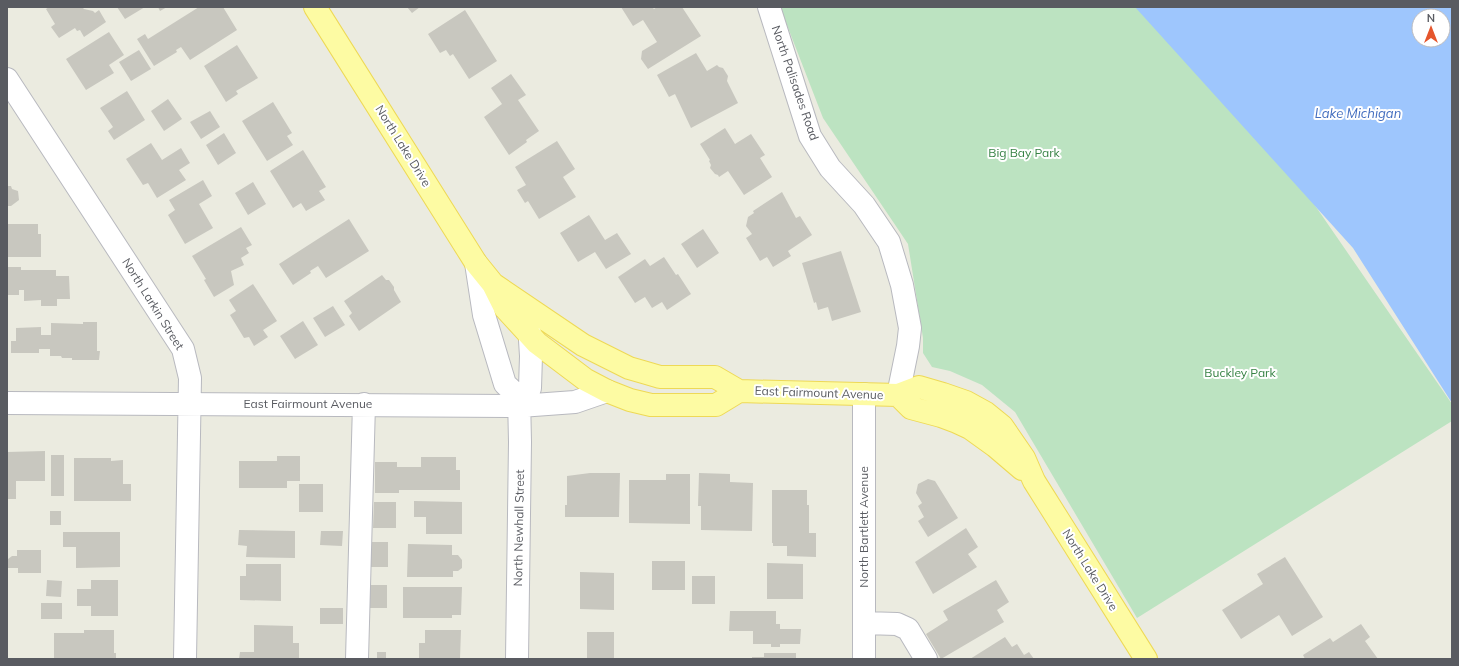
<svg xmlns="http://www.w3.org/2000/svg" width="1459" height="666" font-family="Mulish,sans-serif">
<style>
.green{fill:#bce3c1}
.water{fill:#9ec6fd;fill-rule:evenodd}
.building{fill:#c8c7bf}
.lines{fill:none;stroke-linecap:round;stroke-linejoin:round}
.minor-casing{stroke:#b8b9bf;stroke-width:24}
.major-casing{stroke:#eed956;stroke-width:24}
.minor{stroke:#fff;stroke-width:22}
.major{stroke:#fdfba3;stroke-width:22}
.labels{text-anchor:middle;stroke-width:4;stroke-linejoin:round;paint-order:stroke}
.street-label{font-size:12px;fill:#595b61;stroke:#fff}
.park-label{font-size:12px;fill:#368244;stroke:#fff}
.water-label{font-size:13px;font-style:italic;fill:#426dbf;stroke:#fff}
</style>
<rect width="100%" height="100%" fill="#ebebe0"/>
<path class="green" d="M780 7H1143L1285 162 1452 404V421L1137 618 1015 412 982 385 950 371 932 367 923 353V338L908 244 823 118Z"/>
<path class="water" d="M1135 7H1452V403L1353 248ZM1419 16H1443V40H1419Z"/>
<path class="building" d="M49 7H82L84 9 93 11 95 13 99 10 106 22 84 37 80 30 77 31 75 28 59 38 51 27 55 24 46 9Z
M117 7H145L125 19Z
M158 7H167L160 11Z
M199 7H223L237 30 190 60 181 47 176 50 177 52 154 66 137 39 145 34 148 39Z
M407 7H420L412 13Z
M621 7H652L654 9 657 7H682L701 36 648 69 641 59 642 51 657 42 643 20 633 26Z
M465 10 497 61 469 79 453 54 450 56 446 50 440 53 428 34Z
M109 32 124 55 109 65 114 73 86 90 66 59Z
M237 45 258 78 236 91 238 94 226 102 204 66Z
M139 50 151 69 131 81 119 62Z
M696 53 707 71 717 65 719 67 723 68 728 76 727 81 738 103 691 128 675 94 669 97 657 75Z
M511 74 526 95 518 100 539 131 526 140 527 142 509 155 484 117 502 104 491 88Z
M127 91 145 120 114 140 108 131 113 127 100 108Z
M168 99 182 119 164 131 151 111Z
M273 102 292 133 287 136 293 145 267 161 242 121Z
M210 111 220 127 201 139 190 122Z
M725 128 735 144 751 134 765 155 760 158 772 177 744 195 728 171 719 177 718 175 715 174 710 168 711 165 709 161 710 160 700 144Z
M224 133 236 153 218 165 206 145Z
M557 141 575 169 563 177 576 197 539 219 528 201 525 203 517 190 526 185 515 167Z
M151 143 162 160 181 148 190 163 179 170 186 180 157 198 148 183 143 185 126 159Z
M303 150 326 187 319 191 325 200 306 211 301 203 293 208 270 171Z
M203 180 212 196 199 204 213 228 185 244 168 215 175 210 169 200Z
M253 182 266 204 248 215 235 193Z
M7 186H11L12 189 18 191 19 200 11 206H7Z
M782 192 796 218 800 216 812 235 788 251 791 256 773 267 767 257 760 261 746 238 752 234 746 226 748 217 754 213 753 211Z
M589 215 605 240 617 233 631 254 606 269 595 252 578 262 560 233Z
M349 219 369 251 326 278 318 266 310 271 311 273 293 285 279 264Z
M7 224H38V234H41V257H8Z
M241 227 252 245 246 248 249 253 241 258 244 265 231 271 234 285 214 297 204 280 206 279 192 256Z
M703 229 719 253 697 268 681 244Z
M841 251 861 312 832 321 828 307 818 310 816 302 814 303 802 263Z
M664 257 676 275 678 274 691 294 667 310 662 302 652 308 645 297 635 303 618 277 645 259 650 266Z
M7 267H21V270H56V276H69L70 299H57V306H41V300L24 301V290H19V295H7Z
M382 275 386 280H389L394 287V290L401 302 359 331 349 316 352 313 344 301Z
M253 284 277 321 263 330 268 337 254 346 249 337 244 338 230 315 236 311 229 300Z
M333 306 345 325 325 337 313 318Z
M303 321 318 345 295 359 280 336Z
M83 322H97V351H100L99 360H72V358H62L61 356H50V349H39V353H11V341H16V328L41 327V335H51V323L83 324Z
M45 451V481H16V499H7V452Z
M51 455H64V496H51Z
M277 456H300V481H287V488H239V461H277Z
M421 457H456V470H460V490H399V493H375V462H397V467H421Z
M74 458H111V461L123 460V484H131V501H74Z
M590 473H620L619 517H565V505H567V476Z
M699 473 730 474V482L753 483 752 531 701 530V506H698Z
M666 474H690V524L629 523V480H666Z
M928 479 935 481 958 518 928 537 918 521 924 517 918 506 922 503 916 493 918 484Z
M299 484H323V512H299Z
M772 490H807V505H809V533H816V557L787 556V546H773V543H772Z
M414 501 462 502V534H426V517H414Z
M374 502H396V528H373Z
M50 511H61V525H50Z
M966 528 978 547 968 554 977 567 933 594 915 562Z
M239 530 295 531V558L246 557 247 546 238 545Z
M321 531H343L342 546 320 545Z
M63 532H120V567L76 568V547H63Z
M367 542H388V567H367Z
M408 544 452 545V555H458L462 560V568L458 571H453V577H407Z
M17 550H41V573H18V568H8V559L12 556H17Z
M1285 557 1323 617 1292 636 1279 615 1241 639 1222 610 1263 584 1257 574Z
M652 561H685V590H652Z
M767 563 803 564V599H767Z
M246 564H281V601L240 600V576H246Z
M580 572 614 573V610L580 609Z
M692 576H715V604H692Z
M47 580 62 581 61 597 46 596Z
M91 580H118V616H91V606H77V589H91Z
M996 580 1009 602 997 610 1004 622 941 659 926 634 948 620 943 611Z
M365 585H387V608H364Z
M403 587H462L461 615H452V618H403Z
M41 603H62V619H41Z
M320 608H343V624H320Z
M730 611H776V624H780V629H801L800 644H780V647H771V644H753V631H729Z
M1361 624 1370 637 1365 641 1378 659H1305L1303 655 1330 638 1333 642Z
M254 625 293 626V643H299V659H239L240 652H254Z
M84 630H114V653H116V659H54V633H84Z
M425 630H461L460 659H419V643H425Z
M587 632H614V659H587Z
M1005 637 1012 647 1017 644 1024 655 1029 652 1034 659H970Z
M377 652H386V659H377Z
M764 653H796V659H752V657H764Z"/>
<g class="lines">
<g class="minor-casing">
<path id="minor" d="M769 7 810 136 830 168 864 205 889 242 902 285 910 328 908 346 898 395
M7 79 183 349 190 378 185 659
M476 263 484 315 505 384 519 397 520 442 517 659
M864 394V659
M519 397 530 388 531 356 529 324
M7 403 520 406 575 402 607 391
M864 623 897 624 908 629 926 659
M357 659 364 404"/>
</g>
<g class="major-casing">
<path id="major" d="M315 7 476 263 493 284 505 308 537 343 586 380 607 391 630 400 651 405H716L739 391
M493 284 583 345 629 368 643 372 660 377H715L739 391 898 395 919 387 943 394 966 402 986 413 1002 426 1024 458 1034 481 1146 659
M898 395 911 408 941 416 957 422 970 428 995 446 1022 469"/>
</g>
<use href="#minor" class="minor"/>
<use href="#major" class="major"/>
</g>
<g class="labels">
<g class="street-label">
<text transform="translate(795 83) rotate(71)" y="4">North Palisades Road</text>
<text transform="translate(403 146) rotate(58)" y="4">North Lake Drive</text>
<text transform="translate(153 304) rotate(58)" y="4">North Larkin Street</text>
<text transform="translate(819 393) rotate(2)" y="4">East Fairmount Avenue</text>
<text x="308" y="408">East Fairmount Avenue</text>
<text transform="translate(864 527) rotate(-90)" y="4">North Bartlett Avenue</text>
<text transform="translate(519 528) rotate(-89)" y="4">North Newhall Street</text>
<text transform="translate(1090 570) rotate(58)" y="4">North Lake Drive</text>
</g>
<g class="park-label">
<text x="1024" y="157">Big Bay Park</text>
<text x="1240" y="377">Buckley Park</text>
</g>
<g class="water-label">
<text x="1358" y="118">Lake Michigan</text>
</g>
</g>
<rect width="1459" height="666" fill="none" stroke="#595b61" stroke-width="16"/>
<g transform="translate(1431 28)"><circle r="19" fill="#ffffff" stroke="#bdbdc0"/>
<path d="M0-3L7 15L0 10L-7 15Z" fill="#e5552c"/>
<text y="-6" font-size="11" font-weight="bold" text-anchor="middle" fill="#595b61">N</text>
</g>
</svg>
